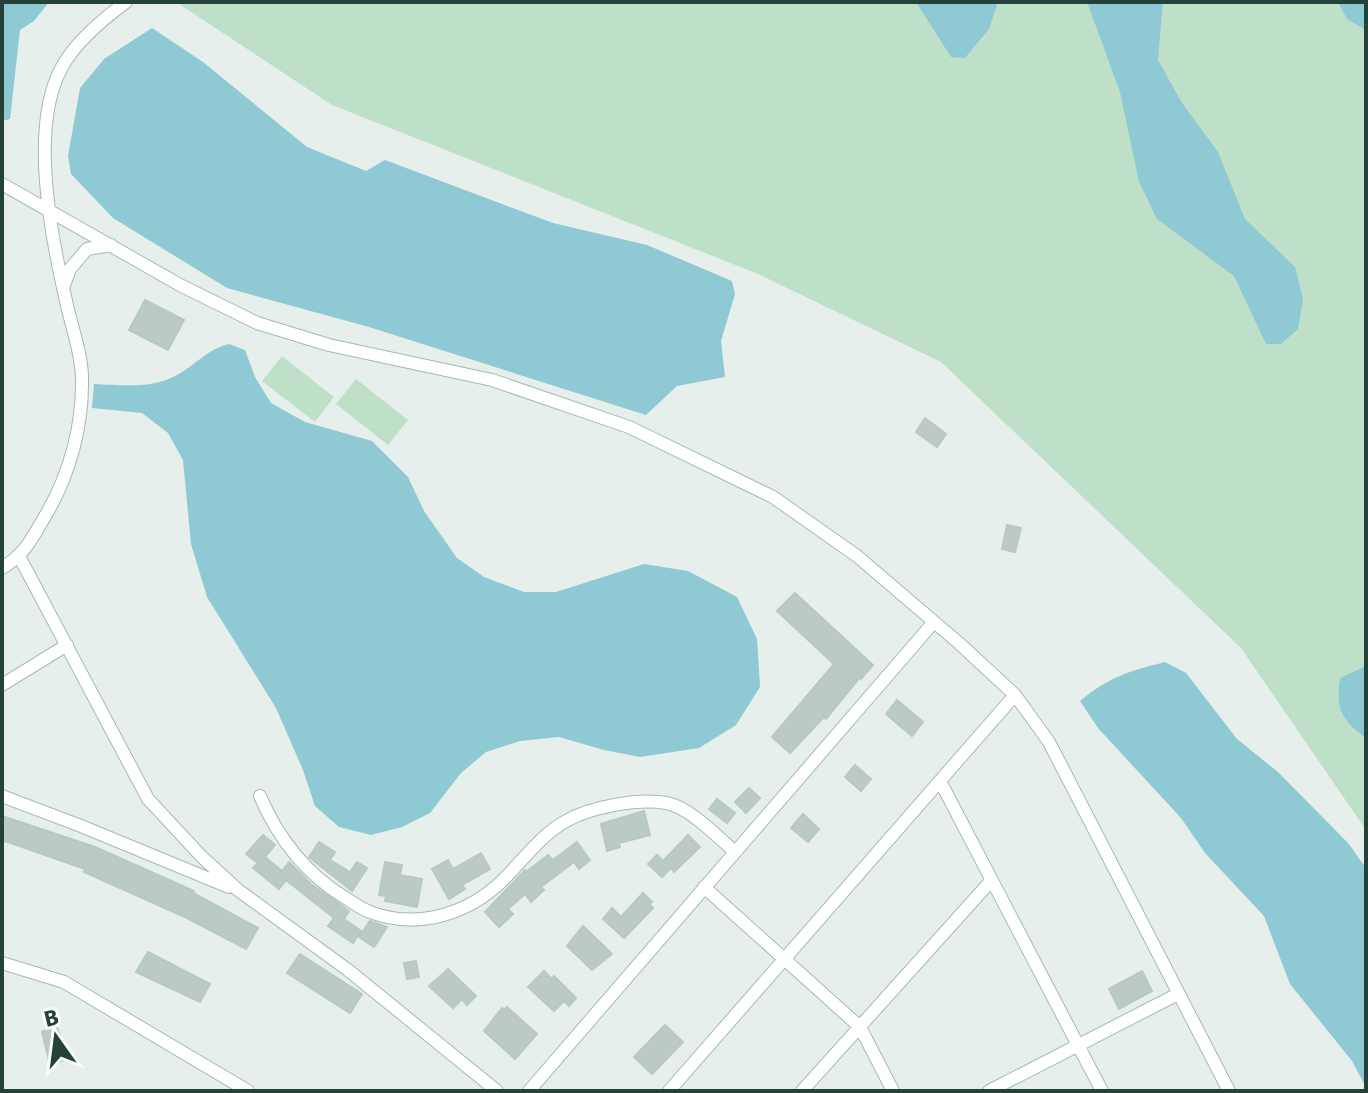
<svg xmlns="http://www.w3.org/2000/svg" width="1368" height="1093" font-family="'Fira Sans',sans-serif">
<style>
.green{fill:#bfe0c8}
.water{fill:#8ec9d4}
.building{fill:#bbcac4;stroke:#b8c9c2;stroke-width:2}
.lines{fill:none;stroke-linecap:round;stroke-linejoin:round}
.street-casing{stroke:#a8b8b2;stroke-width:14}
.street{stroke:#fff;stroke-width:12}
</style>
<rect width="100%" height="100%" fill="#e6efeb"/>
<path class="green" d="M176 2H1366V830L1241 648 941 362 758 274 332 105Z
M282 356 334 397 315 422 262 381Z
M356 379 408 420 388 445 336 404Z"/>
<path class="water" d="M2 2H49L34 21 20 30 10 119 2 121Z
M916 2H998L989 29 965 58 951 57Z
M1087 2H1163L1158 60 1182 103 1218 152 1245 219 1295 267 1303 299 1298 329 1281 344H1266L1234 276 1157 219 1139 182 1120 92Z
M1338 2H1366V30L1347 19Z
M152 28 203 62 307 147 366 171 385 160 553 223 647 245 732 281 735 294 721 341 725 377 677 386 646 415 369 327 227 288 113 218 71 174 68 156 80 88 104 59Z
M229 344 245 350 255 377 271 403 305 422 372 441 408 477 424 511 457 558 484 577 524 592H556L644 564 688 571 737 597 757 639 760 687 736 725 699 748 640 757 604 750 559 737 520 741 486 752 461 773 430 813 402 827 371 835 339 827 315 806 303 770 276 708 207 597 191 544 183 460 168 433 142 413 92 408 94 384C121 385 151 389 175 376 195 366 207 349 229 344Z
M1165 662 1186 673 1237 739 1278 772 1348 843 1366 868V1087L1352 1061 1290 984 1264 916 1205 853 1181 818 1098 728 1080 701C1109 677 1129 671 1165 662Z
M1364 667 1366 668V738C1342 720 1335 709 1340 678Z"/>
<path class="building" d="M145 300 184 320 168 350 129 330Z
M925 418 946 434 937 447 916 432Z
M1007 525 1021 528 1015 552 1002 549Z
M795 593 873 665 861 679 860 677 826 719 824 717 790 753 772 737 834 664 777 611Z
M897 700 923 722 912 736 886 714Z
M855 765 871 779 861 791 845 777Z
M749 788 760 798 746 813 735 802Z
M717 799 735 813 727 823 709 809Z
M644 811 650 835 619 843 620 847 607 851 601 824Z
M803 814 819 829 808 842 791 828Z
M2 816 95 847 194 891 193 893 258 928 246 949 187 918 84 872 85 869 2 840Z
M263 835 275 845 265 857 282 871 289 862 311 884 349 911 344 919 361 931 353 943 328 926 334 918 286 880 279 889 253 868 258 863 246 854Z
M688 835 700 847 674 872 671 868 662 877 648 864 657 855 663 861Z
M319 842 335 852 330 860 350 872 357 862 367 868 352 891 309 857Z
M577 842 590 860 579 869 574 862 541 887 544 890 531 902 525 894 508 909 513 914 499 927 485 912 525 870 526 872 548 855 553 860Z
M481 853 490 869 462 885 465 889 449 899 432 869 448 860 453 869Z
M385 862 402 865 400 875 422 879 417 907 385 901 386 896 379 895Z
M643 893 652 902 649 904 653 908 624 938 603 919 612 908 621 917Z
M370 921 387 927 374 947 359 937Z
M583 926 612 954 592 970 567 946Z
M148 952 210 984 200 1002 136 972Z
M300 954 362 994 350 1013 287 973Z
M416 961 419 977 407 979 404 963Z
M448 969 476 996 467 1005 462 999 453 1008 429 986Z
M544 971 552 979 554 976 576 998 569 1006 564 1001 554 1011 528 987Z
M1142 971 1152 991 1119 1009 1109 989Z
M507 1007 537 1034 515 1059 484 1031 502 1008 504 1010Z
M56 1025 66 1050 63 1051 65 1060 50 1064 42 1032Z
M665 1025 683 1042 652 1074 634 1057Z"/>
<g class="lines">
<g class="street-casing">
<path id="street" d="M2 184 180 285 257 323 329 345 492 380 629 427 773 497 857 556 960 644 1015 695 1049 742 1229 1091
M63 288 70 269 87 249 111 245
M20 558 148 799 202 857 238 890 348 970 497 1091
M2 568C26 554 33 536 47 513 70 473 83 425 82 378 82 354 71 325 66 301 51 236 29 126 62 67 76 41 103 19 126 2
M2 685 67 645
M940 781 1102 1091
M2 796 81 826 229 887
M260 796C278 838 305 873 344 897 352 902 361 909 370 912 418 930 469 914 504 879 524 859 541 835 566 821 590 807 639 798 666 803 688 806 719 838 735 852
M704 887 860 1027 893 1091
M2 963 64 982 248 1091
M529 1091 933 623
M669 1091 1015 695
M802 1091 990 882
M989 1091 1178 994"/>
</g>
<use href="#street" class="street"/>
</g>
<rect width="1368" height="1093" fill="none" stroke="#24423a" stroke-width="8"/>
<g transform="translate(56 1037) rotate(346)" stroke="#f7fbf9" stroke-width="6" paint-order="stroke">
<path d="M0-6L14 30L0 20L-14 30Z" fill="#24423a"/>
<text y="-12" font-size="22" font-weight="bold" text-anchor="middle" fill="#24423a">B</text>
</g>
</svg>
